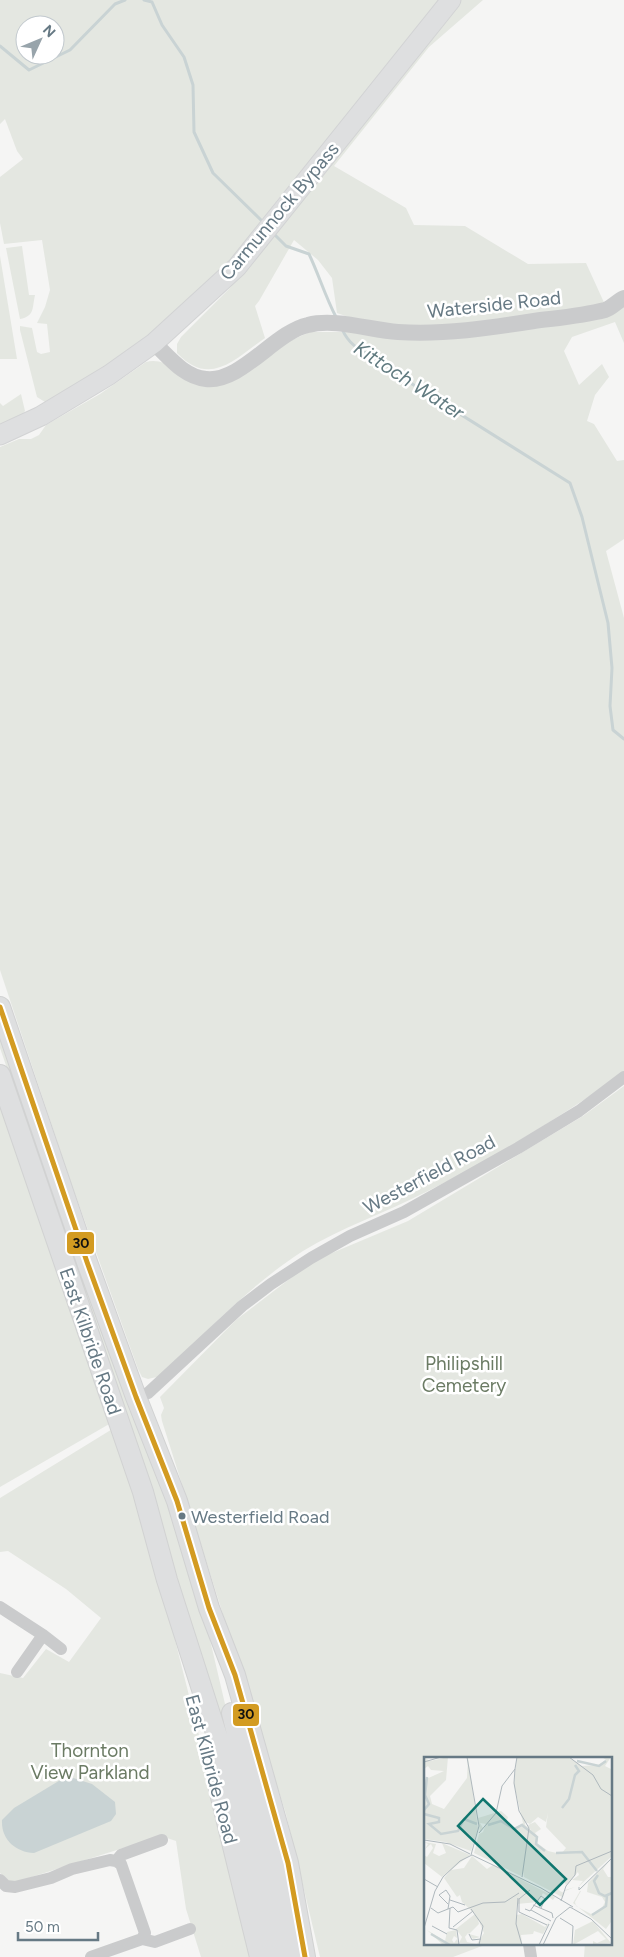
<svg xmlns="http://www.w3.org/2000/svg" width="624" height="1957" font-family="Figtree,sans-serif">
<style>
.green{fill:#e4e7e1;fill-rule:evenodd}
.water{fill:#c9d3d4}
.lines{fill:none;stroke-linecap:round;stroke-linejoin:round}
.stream{stroke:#c9d3d4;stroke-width:3}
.secondary-casing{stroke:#d2d3d4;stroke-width:21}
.primary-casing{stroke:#d1d2d2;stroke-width:22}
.minor{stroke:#cacbcc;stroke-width:12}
.tertiary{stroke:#cacbcc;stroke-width:16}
.secondary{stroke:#dedfe0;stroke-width:19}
.primary{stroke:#dedfe0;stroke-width:20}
.bus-1-casing{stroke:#fff;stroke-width:9}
.bus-1{stroke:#d39b21;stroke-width:5}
.bus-dot{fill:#667984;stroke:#fff;stroke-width:2}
.labels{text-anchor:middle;stroke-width:5;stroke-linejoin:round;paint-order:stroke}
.bus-label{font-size:18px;fill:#667984;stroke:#fff;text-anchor:start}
.street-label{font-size:19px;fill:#667984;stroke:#fff}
.park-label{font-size:19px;fill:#6b7b64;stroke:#fff}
.water-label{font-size:20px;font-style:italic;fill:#617b80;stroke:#fff}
.inset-river{fill:none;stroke:#c9d3d4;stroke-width:2.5}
.inset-road{fill:none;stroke:#afb8bd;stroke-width:1}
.view{fill:#0f766e;fill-opacity:0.15;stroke:#0f766e;stroke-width:2.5}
.inset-edge{fill:none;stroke:#667984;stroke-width:2.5}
.line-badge{stroke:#fff;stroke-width:2}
.pale-badge-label{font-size:14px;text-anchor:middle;font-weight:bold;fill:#111}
</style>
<rect width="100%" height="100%" fill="#f5f5f4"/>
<path class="green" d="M0 0H440L307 169 282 194 236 253 213 278 138 344 103 370 57 398 45 402 37 397 20 330V326L32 328 37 352 41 354 50 352 47 324 37 323 45 307 50 290 42 240 4 244 0 223V177L23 159 17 151 5 119 0 124ZM25 25H55V55H25Z
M461 0H483L429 47 334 166 406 208 414 225 465 226 528 264 586 263 607 309 624 298V343L615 322 572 337 564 351 579 385 602 364 609 377 595 395 587 421 594 424 617 461 624 460V539L606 551 624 618V1073C561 1116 495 1158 426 1192 387 1212 340 1228 303 1251 250 1285 206 1332 161 1376L148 1379 142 1377 138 1369 69 1177 0 970V447L19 439H31L39 435 46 425 100 394 146 362C165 357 179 373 194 384L310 332H357L354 319 337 313 332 278 318 260 294 240 259 301 255 306 265 338C235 359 210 388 177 353V344L181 337 229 289Z
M22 246 29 295H35C32 308 35 316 20 319L6 248Z
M0 256 17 359H0Z
M21 394 25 411 22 415 0 425V403L3 406Z
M0 1025 155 1462 207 1627 254 1828 208 1690 151 1487 0 1048Z
M624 1086V1957H584L585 1943H610V1758H425V1943H490L453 1957H320L286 1814 162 1421 161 1415 164 1408 160 1397 236 1320 313 1261 408 1221 583 1116Z
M0 1091 111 1423 0 1487Z
M114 1428 143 1509 174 1636 238 1890 253 1957H201L186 1909 176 1841 161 1836 19 1881H9L0 1873V1673L23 1678 46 1649 69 1662 101 1618 66 1589 8 1551 0 1552V1498Z"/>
<path class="water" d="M67 1776 92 1784 115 1802 116 1814 111 1821 34 1853C15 1852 1 1839 2 1820L14 1808Z"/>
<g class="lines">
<path class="stream" d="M144 0 152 2 162 25 184 57 193 85 194 132 213 173 264 223
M0 46 29 70 70 50 115 4 125 0
M273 233 286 246 309 254C319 275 325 296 336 317
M342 329C351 349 364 351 382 362 389 366 395 372 401 377L570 483 582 517 608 623 612 668 610 706 613 730 624 739"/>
<g class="secondary-casing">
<path id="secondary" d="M0 435 41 416 109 375 154 343 237 267 451 0"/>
</g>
<g class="primary-casing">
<path id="primary" d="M0 1007 87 1262 136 1397 177 1501 209 1608 235 1675 288 1863 305 1957
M0 1075 143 1492 167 1580 224 1758 246 1834 275 1957
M232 1713 291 1957
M219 1789 260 1957"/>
</g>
<path class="minor" d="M136 1397 148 1393 242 1306 271 1284 311 1258 350 1236 404 1212 518 1148 579 1111 624 1077
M0 1607 43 1635 61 1649
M17 1672 43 1635
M116 1861 121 1855 162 1840
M0 1880 6 1886 15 1887 51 1878 72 1869 110 1860 116 1861 121 1864 145 1933 142 1939 91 1957
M142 1939 155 1942 190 1929
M529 1944 531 1957"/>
<path class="tertiary" d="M154 343C169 357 184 377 206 379 241 383 275 332 308 325 335 318 370 330 398 332 444 335 489 328 534 321 557 318 582 316 605 310 612 308 617 301 624 298"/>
<use href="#secondary" class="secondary"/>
<use href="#primary" class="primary"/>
<g class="bus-1-casing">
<path id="bus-1" d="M0 1007 87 1262 136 1397 177 1501 209 1608 235 1675 288 1863 305 1957"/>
</g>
<use href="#bus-1" class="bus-1"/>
</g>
<circle class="bus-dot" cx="182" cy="1516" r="4.5"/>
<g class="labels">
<g class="bus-label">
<text x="191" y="1523">Westerfield Road</text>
</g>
<g class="street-label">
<text transform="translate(279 211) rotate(-50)" y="7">Carmunnock Bypass</text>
<text transform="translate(494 304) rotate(-6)" y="7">Waterside Road</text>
<text transform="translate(429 1174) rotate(-28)" y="7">Westerfield Road</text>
<text transform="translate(91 1341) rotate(71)" y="7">East Kilbride Road</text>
<text transform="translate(212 1769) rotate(75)" y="7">East Kilbride Road</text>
</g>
<g class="park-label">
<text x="464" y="1370">Philipshill<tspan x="464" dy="22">Cemetery</tspan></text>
<text x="90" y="1757">Thornton<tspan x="90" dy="22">View Parkland</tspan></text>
</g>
<g class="water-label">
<text transform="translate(409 380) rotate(33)" y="7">Kittoch Water</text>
</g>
</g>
<g transform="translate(424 1757)">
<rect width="188" height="188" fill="#f5f5f4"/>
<path d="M0 0 6 4 24 0 22 23 6 39 8 47 20 52 43 21 44 1 54 71 47 94 21 85 0 82V23L20 14 7 13 4 9 0 12ZM93 0H144L158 9 174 8 182 3 178 0H187L181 9 187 12V100L154 130 159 124 148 123 155 118 154 115 142 128 139 123 134 132 136 134 140 136 141 133 151 130 141 134 139 140V137L138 140 100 120 99 114 97 119 50 96 55 77 59 75 62 67 56 66 59 71 56 75 49 22 54 61 77 54 84 60 82 66 91 71 99 66 90 27ZM124 56 122 70 142 91 137 97 124 94 113 86 114 80 111 76 117 72 111 65 104 68 107 73 101 68V65L106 67 114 60 122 65ZM0 85 12 87 9 96 15 99 22 96 18 86 46 98 18 120 0 106V98L3 100 9 91 7 87 1 92 4 87ZM48 99 63 112 69 108 131 140 129 143 119 136 114 145 93 147 92 158 98 157 121 170 126 164 119 177 110 174 109 177 97 178 98 187H53L60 176 54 162 55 167 45 177 56 180 49 182 44 176 41 180 43 185 52 187 35 186 38 180 32 172 51 157 38 145 36 138 33 140 20 121 27 113 40 111ZM187 102 179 112 184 120H187V165L182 172 149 146 156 134H157L151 145 152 149 167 157 177 153 181 145 178 140 163 135 164 126ZM169 164 187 186 169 187V184L173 186 182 182 174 174 149 188 151 173ZM3 173 21 184 23 175 32 173 33 181 30 179 28 183 30 186 33 182 35 187H18Z" fill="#e4e7e1" fill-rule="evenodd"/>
<path class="inset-river" d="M153 4 175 9 182 4M138 51 145 42 151 18 155 14 151 8M0 53 5 47 1 38 3 20M0 57 15 61V65L5 67 17 77 34 74 40 62 53 67M64 68 77 64 90 72 98 68 113 80 112 87 121 94M132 96 158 95 173 114M174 118 170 124 175 136 181 139 188 136M168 158 182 149 183 139M7 177 26 188"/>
<path class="inset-road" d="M43 0 55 69 47 98M145 0 169 18 177 32 188 39M0 5 17 0M91 12 90 26 95 54 105 71 98 120M55 76 72 56 78 29 91 12 93 0M0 83 26 87 46 97M48 98 117 131 149 150M0 122 14 130M155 130V133L188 101M106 133 95 142V155L123 168M94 141 92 167 98 188M26 143 41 148M137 144 142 129 151 118 152 109 188 94M109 148 128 156 129 161M146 150 167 162 188 182M7 151 14 156 29 150 34 155 59 146 81 145 95 136M24 152 26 139 22 133 15 138 24 147M47 152 59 169 55 188M101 152 106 154 117 139 121 142 117 151M107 153 127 164M136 161 149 169 148 188M8 169 23 177M29 170 49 154M0 171 11 134 19 120 36 104 48 98M25 171 33 173 35 188M25 171 26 151M45 177 48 183 57 182M115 188 125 167M119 188 132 161 146 150"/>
<path class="view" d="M59 42 142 122 116 148 34 69Z"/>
<rect width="188" height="188" class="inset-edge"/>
</g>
<g class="line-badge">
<rect x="66" y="1231" width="29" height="24" rx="5" fill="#d39b21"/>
<rect x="232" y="1703" width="28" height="24" rx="5" fill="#d39b21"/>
</g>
<g class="pale-badge-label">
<text x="81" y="1248">30</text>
<text x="246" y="1719">30</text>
</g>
<g transform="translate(40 40) rotate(46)"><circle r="24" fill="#ffffff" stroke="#c2c9ce"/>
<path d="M0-4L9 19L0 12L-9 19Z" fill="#98a4ab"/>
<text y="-8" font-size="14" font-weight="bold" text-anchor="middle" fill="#667984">N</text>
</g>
<path d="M18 1932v8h80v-8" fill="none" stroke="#667984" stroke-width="2.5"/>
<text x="25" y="1932" font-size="15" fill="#667984" stroke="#ffffff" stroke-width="4" paint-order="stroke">50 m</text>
</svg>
